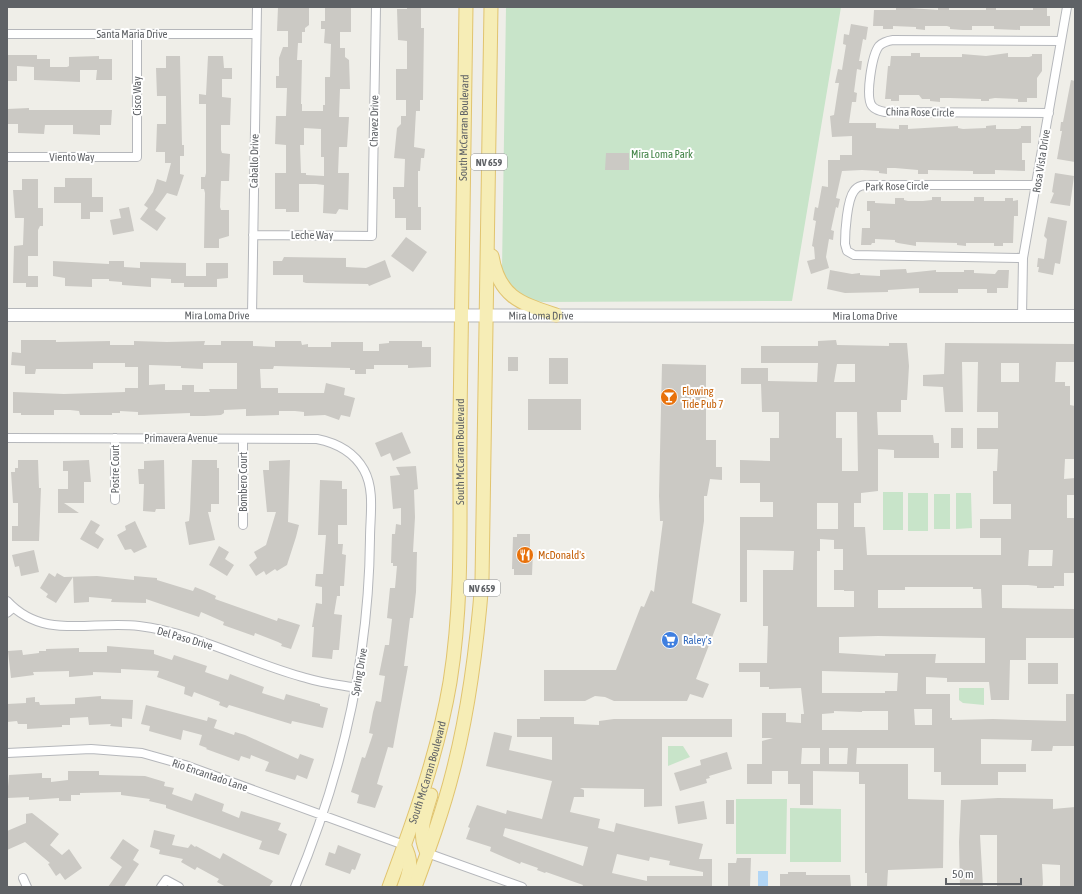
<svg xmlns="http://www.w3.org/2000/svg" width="1082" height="894" font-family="'Asap Condensed',sans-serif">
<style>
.green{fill:#c8e4c9}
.water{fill:#b2d6f5}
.building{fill:#cbc9c4;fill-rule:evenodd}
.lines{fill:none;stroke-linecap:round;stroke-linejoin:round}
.street-casing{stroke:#b5b7bb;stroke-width:10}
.secondary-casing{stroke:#b4b6ba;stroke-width:14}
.primary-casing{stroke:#e1c46f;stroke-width:15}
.street{stroke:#fff;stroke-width:8}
.secondary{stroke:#fff;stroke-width:12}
.primary{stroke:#f6edb6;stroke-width:13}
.labels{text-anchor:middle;stroke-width:4;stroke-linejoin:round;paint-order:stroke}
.shield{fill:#fff;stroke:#8f9194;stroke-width:1}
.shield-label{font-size:10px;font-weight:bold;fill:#5f6266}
.street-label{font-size:11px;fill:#5f6266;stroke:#fff}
.park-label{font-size:11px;fill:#418346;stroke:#fff}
.food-label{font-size:11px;fill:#c56008;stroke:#fff;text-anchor:start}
.shop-label{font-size:11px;fill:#366cbe;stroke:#fff;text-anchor:start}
</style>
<rect width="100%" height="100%" fill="#efeee8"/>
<path class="green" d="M506 7H841L792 301 542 302C520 299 509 290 502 269Z
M883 492H903V530H883Z
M908 493H928V531H908Z
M956 493H971L972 528 956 529Z
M934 494H950V529H934Z
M959 688H984V705L963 703 959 700Z
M668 746H683L690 757 668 766Z
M736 799H787L786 854H736Z
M790 808 841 809V862H790Z"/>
<path class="water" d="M758 871H768V887H758Z"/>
<path class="building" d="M278 7 309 8V25L305 28V32H302V43H298L297 60H302L301 104H302V111H323V105H325V77H330L331 44 324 43 325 29H321V21H325V7H351V32H340V48H345V57L349 60 350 89H340L339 117H349L347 147H339L338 173H349L348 210 339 209 336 214 323 213 324 185 316 184H299V212H286V209H275V173H286V145L275 144 276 116H286L287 88H276V76H279V58L283 47H288V31H277ZM304 128 321 129V157H324V176L306 175V173H301L300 145H304Z
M407 7H421V28H424L423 100H420V111H416L414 147 425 149 424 158H421L420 171H418V207H421V230H406V218H395V199H393V187H404L405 159 394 158 397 128 401 124V116H406V100H396V69H407V41L398 40 397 9H407Z
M896 7 938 10V7H949V10H986V7H996V10H1033V7H1047V16H1050V26H1020V30L994 29V26H972V30H963L950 29V27L947 26H925V30L916 29V27L893 26V29H883V26H873L874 10H896Z
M851 24 868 27 866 40 863 39 859 61H862L861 70 857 69 854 92 857 93 856 102H852L849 123H876V128L899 129V125H908V129L958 126V128L963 129 986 128V126L996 125V129H1018L1021 128V126H1031V143H1022V160H1025V171L995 170V174H973V171L928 170V174H918V170L895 168H887V174L879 173V171L862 170 842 171 836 198 840 199 838 208 836 207 831 230 834 231 833 240 829 239 826 257 829 268 811 274 807 261 815 259 814 247 812 246 816 221 813 220 815 207 818 208 822 186 828 187V160H840V155H852V136L832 137 830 116 834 115 839 83H835L838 69 842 70 846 45 843 44 844 34 849 35Z
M911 53H920V57H962V54L986 56 1008 53V57H1029L1032 56V54H1042V71L1037 78V98H1027V102H1018V99L995 98 989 99V101H981V99L950 98H940V102L930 101V99H922L919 95H899V101H891V99H885L888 66H890L891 56H911Z
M7 55H37V59H50V67H67L69 66V57L99 56V59H112V80H96L97 70H80V82L34 80V67L17 66V81H7Z
M166 56H180L182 145H184V156H180V174L184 175 177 196 167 193 155 210 166 218 157 231 140 219 148 208 144 205 153 192 157 179 166 182 171 163H165V152H156L157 124H166V96H157L156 68H166Z
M208 56H223L224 68H232V79H222V97L231 98 230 125H221V150L222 153 230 154 229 181H221L220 207 221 210H229V236L219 239V248H204L205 193 204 189H201V177H205L206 173V104H199V94L206 95Z
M1071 80 1075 81V162L1057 159 1062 131H1060L1061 122H1063Z
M29 108V110H112L111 125H100V135L73 134V125H45L44 134 18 133V124H7V109Z
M606 153H629V170H605Z
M1055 173 1074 176 1070 206 1050 203 1054 193 1052 192Z
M65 178H92V197H103V212H90V219H81V203H54V187H65Z
M22 179H38V208H43V226H40L38 230V256H28V276H38V287H26V283H13L14 246 23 245 24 218H15L13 190H22Z
M932 197H941V201H974V197H984V201H1005V198H1013V201L1018 200V216H1014L1013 243H1003V246H994V243H966V246L957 245V243L916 242V246L898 243 895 242V240L875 239V243H872L871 245H861L862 228H870V211H867V201H875V203L895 204V198H904V200L908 201H923L932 200Z
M129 207 134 231 113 235 110 220 121 218 119 209Z
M1048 217 1067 221 1060 264 1055 263 1053 275 1038 272 1039 267H1037L1038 258 1044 259 1047 239 1044 236Z
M406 237 427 252 413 272 391 256Z
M284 257 346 258V267L366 268 385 260 391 277 369 286 368 284 306 283 303 282V275H273V261H282Z
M53 261 109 264V261H124V267L140 268V262L186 263V276H206V263H228V278L217 279V287H184V283H171V279L151 278V287L122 285V282L109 281V279H92V287L65 286V278L53 276Z
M906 269 907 273 936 270V272H964V270H974V273L995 274 998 270H1009L1008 288H997V293H987V289H958V293H919V288L888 290V292L845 293 827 289 830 270 852 274 860 273V275L880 276V270Z
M21 340H56V342L110 341V345H134V341L167 342 205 341 204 345H221V341H253V346L275 347V341H301L302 345 308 344V347H331V342H363V351H379V344L389 343V341H422V347H431V367L408 368V365H374V369H366V374H355V370H350V368L274 366 273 369H260L261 388H278V393H324L326 383 345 388 344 395 355 398 350 417 341 415 339 420 325 415 304 416V412L295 411H279V415L246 416V409L224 410V413L221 415 204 416H190V413L138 415V412L120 411V413H112V415H80L79 411 70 410H54V415H21V413H13V392L64 394 125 392V388H138V367H125V363H93V369H36L35 374H25V366L11 365 12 352 21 353ZM203 363H237V389H209L210 392H194V385H182V390H165V384L149 385V365L181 366V368L203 369Z
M836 340 837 345 889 346V343H907L909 366 907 400H901V412H877L878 435H933L934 443H939V458H894V450L878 449V491L861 493V503H854V527H865L867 555H1001V538H980V519H1011V504H993V471H997L998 449H977V428H998V412H977L978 362H962L963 412H945L943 387 923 386V375L944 374 945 343 1075 344V362H1056L1055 382H1065V386H1070V405L1075 406V459H1065L1064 479 1075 478V495H1067V518H1075V573H1064V586H1054V588H1037V586L1028 585H1002V608L1075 609V638H1026V660H1010L1009 700H991L989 682H947V678L926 677V694H950V718H952V720L993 719 1066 721V694H1075V746H1053L1052 751H1031L1032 740 981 739V764H1026V772H998V785H941V772H934V748H857L856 764H908V799L944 800 943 868 888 870 887 887H867V873H865V784H859V772L813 771V805H800V784H788V771H772V784H747V764H762V741L773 738H762V713H786V722L801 723V714H804L801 688 769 689V687H760V672H739V663H767L768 626H763V570H793L794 551 747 550V602H740V517H773V502H760V483H740V460L770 461V438H779V412H762L761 384H741V368H768V381L817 382 818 363H761V346H818V341ZM1001 363H1019V382H1001ZM837 364H855V382H834ZM836 412H857L858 471H842V438H836ZM817 503H838V529H817ZM820 539 834 540V549H843V570H834V590H844V591H854V607H817V551H820ZM1029 550H1053L1052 566H1028ZM905 587H973V589H981L982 608H878V590H905ZM878 636 985 638V663H935L936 654H885V656L839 653V637ZM822 671 898 673 897 691H885V693H822ZM914 709H932V725H915ZM834 711 862 712V711H888V730H822V714L834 713ZM802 748H820V764H801ZM829 748H848L847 764H829Z
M508 357H518V371H508Z
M549 358H568V384H549Z
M662 364 706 365V440H716V467H722V480L710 479 707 496H704V521L692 603 721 614 696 679 709 684 703 698 690 694 687 701H614L605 697 595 696 585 701H544V670H616L641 606 644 607 651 590 654 592 663 521H660L659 496Z
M528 399H581V430H528Z
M951 428H963V448H951Z
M402 432 411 453 393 461 390 453 381 457 375 443Z
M18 460H38L39 488H41L39 541H12V526H18V503H13L11 472H15V468H18Z
M89 460 91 482H84V503H64L79 513H58V489H68V471H63V461Z
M164 460 165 509H156L155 512 143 511 144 484H139L138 469H144V461Z
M192 460H217V468H219V504H211V512H208L215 540 189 545 185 522 189 521 190 512Z
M290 460 288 522 299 525 296 537 287 565 277 571 275 569 266 575 264 571 256 576 249 565 257 558 254 552 266 545 276 512H267L263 470H269V461Z
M416 466 418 489 414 490 415 517 413 552H417L416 592 413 618H410L404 666H408L393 748 388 747 377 784 383 786 375 808 357 803 359 795 351 792 362 757 365 758 373 734 369 733 373 712 376 701 381 702 385 676 379 675 385 645H389L392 619 387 618 390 588H395L397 566H393V563H391L392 534H395L396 524 401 525V508L393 509 390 476 400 475 396 467Z
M320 480 342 481V489H347V525H338V544H343L342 554 346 555 344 586H340V596H337L334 614 342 615 339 650H333L332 659 312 657 314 627H312L316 603 322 604V587L315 586 316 574H323L326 535H318Z
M91 520 100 525 95 533 104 539 98 549 80 539Z
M135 521 147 547 134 553 131 549 125 550 117 535 126 530 125 526Z
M517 534H530V551H533L532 575H514V569H512L513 537H517Z
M219 546 229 552 225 559 234 565 227 576 209 565Z
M34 550 39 572 21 576 19 566 15 567 12 555Z
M49 573 55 577 57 573 64 577 97 576 134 580V576L157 578V580L193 591 195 587 205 591 216 596 215 599 277 621 278 618 300 625 291 649 281 646 282 644 278 642 255 633 254 636 223 625 224 622 201 612 199 617 146 599V603L111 602 112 599 89 597V602L74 603 73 577 56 603 46 597 48 594 40 588Z
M107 646 154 650V654L172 660 174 655 207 666 205 672 228 680 230 674 264 687 262 693 284 700 286 694 320 704V706L328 708 323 728 292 721 291 724 229 705 227 708 219 705 220 702 194 692 192 697 184 694 185 687 157 677 159 671 121 669V673L93 672V675L69 677V671L33 672 34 675 11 678 8 651 22 650 23 655 39 653V651H46V649L79 648V652H107Z
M1028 663H1058V684H1028Z
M101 696V699L133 700 132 719 122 718V727L110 726 111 724 89 725 88 717 70 718V725H62V727L27 729V724H18L17 721 7 722V704L26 703V698L35 697V702H39L40 705 75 704V698Z
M146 705 207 721 208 717 217 720 214 728 234 735 235 732 245 735 298 759 300 754 314 759 307 779 297 775 295 780 265 771 269 762 251 755 250 759 241 756 239 761 206 749 207 748 199 745 202 735 183 730 181 740 149 731 150 726 141 724Z
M540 717H574V724L599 725V721L614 719H732V737H662V806L644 807V789L580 788 584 790V797H574L570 812 600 819 598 828 614 832 616 823 703 844 699 859H712V887H582L583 885 546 872 545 873 537 870 538 868 521 862 520 864 490 851 491 847 466 839 470 828 468 827 477 805 506 814 507 810 510 811 542 819 552 781 486 766 494 732 512 736 509 750 552 760V737H517V719H540ZM505 828 588 847 583 866 503 836ZM617 854 649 861 650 857 670 861 669 865 703 872V876H647V881L612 873Z
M727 752 732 769 709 776 710 778 706 779 707 783 680 791 674 773 701 765 700 760Z
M68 771H99V775L145 776 165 782 164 786 174 788 172 794 192 801 195 793 224 804 222 811 239 818 241 811 281 823 278 830 287 834 279 855 259 849 262 841 166 808V805L149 801 150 799 121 795V792L80 793V795H71V801H59V798L29 800V797L7 798 9 775 42 773V778H51V782L68 780Z
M998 798 1053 799V809L1075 807V887H1060V865L1042 864 1043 884 1042 887H997V835H980L983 887H960L959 842 961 800Z
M726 800H734V824H726Z
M704 801 707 819 678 824 675 806Z
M32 813 59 834 50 845 62 855 69 849 82 868 65 880 60 873 56 876 48 864 50 863 25 842 7 850V831L26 823V814Z
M154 830 175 835 172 845 188 848 191 844 195 847 196 846 220 859 223 853 273 881 269 887H226L217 882 219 879 197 867 195 870 181 862 183 859 159 854 160 850 150 847Z
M123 839 139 850 133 860 139 864 124 887H108L122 867 110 858Z
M338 845 361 854 355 870 352 869 350 874 325 865 329 852 335 854Z
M737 858H751L750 887H728V863H736Z
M788 872H806V875H850L851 887H780V874H788Z"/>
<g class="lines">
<g class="street-casing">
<path id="street" d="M7 34H256
M1049 113 885 112C880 111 875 110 872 106 865 97 872 55 879 46 883 42 887 41 893 40L1061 41
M7 157H137V34
M253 235 372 236 376 7
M1023 258 854 255 847 251 845 244C845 232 847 200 854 191 858 185 864 185 871 185H1037
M252 315 257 7
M1022 316 1023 258 1067 7
M7 438 317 439C337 443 354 452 364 470 375 490 370 516 370 538 369 659 342 775 295 887
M115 500V438
M243 525V439
M7 601C44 641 91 620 139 626 197 633 249 663 306 678 322 683 340 685 357 688
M7 613 13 608
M7 753 91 749 142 753 185 765 404 845
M427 853 522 887
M23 878 27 887
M161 887 166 880 179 887"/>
</g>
<g class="secondary-casing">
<g id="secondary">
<path id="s1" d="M7 315 1075 316"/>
</g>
</g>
<g class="primary-casing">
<g id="primary">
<path d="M492 256C499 297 520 303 556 315"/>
<path d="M427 853C417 833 425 815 431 795"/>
<path id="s2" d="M389 887C414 820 438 753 450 682 464 595 459 506 460 418 461 281 463 144 466 7"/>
<path d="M404 887C410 871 413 861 404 845"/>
<path d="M415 887C429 849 443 811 453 771 469 709 477 645 482 581L491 7"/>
</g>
</g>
<use href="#street" class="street"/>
<use href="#secondary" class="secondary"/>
<use href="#primary" class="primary"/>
</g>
<defs>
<g id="bar-disc" transform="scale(0.9)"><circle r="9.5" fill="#e8710a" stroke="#fff"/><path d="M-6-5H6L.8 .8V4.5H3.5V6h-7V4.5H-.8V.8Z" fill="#fff"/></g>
<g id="restaurant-disc" transform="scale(0.9)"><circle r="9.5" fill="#e8710a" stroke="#fff"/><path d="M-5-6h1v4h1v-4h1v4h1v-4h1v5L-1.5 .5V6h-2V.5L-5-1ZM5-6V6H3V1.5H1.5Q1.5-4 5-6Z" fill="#fff"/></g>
<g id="supermarket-disc" transform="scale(0.9)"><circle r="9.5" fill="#3f7fe0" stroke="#fff"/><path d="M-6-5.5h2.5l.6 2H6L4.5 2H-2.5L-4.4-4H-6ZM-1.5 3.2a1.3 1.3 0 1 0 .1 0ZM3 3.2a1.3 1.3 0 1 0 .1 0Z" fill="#fff"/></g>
</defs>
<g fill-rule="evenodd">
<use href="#bar-disc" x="669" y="397"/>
<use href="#restaurant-disc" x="525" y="555"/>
<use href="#supermarket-disc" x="670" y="640"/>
</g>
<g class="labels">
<g class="shield">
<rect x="471" y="154" width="36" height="16" rx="3"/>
<rect x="464" y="580" width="36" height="16" rx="3"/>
</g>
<g class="shield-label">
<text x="489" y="166">NV 659</text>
<text x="482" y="592">NV 659</text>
</g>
<g class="street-label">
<text x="132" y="38">Santa Maria Drive</text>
<text transform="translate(137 96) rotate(-90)" y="4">Cisco Way</text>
<text transform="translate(920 112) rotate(1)" y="4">China Rose Circle</text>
<text transform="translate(374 121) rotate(-89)" y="4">Chavez Drive</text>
<text dy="4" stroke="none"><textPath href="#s2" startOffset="769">South McCarran Boulevard</textPath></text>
<text x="72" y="161">Viento Way</text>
<text transform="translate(254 161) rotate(-89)" y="4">Caballo Drive</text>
<text transform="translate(1041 161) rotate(-81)" y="4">Rosa Vista Drive</text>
<text transform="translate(897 186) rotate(-1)" y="4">Park Rose Circle</text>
<text x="312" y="239">Leche Way</text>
<text dy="4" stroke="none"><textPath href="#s1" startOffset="210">Mira Loma Drive</textPath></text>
<text dy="4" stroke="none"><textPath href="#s1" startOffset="534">Mira Loma Drive</textPath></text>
<text dy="4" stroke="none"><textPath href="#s1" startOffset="858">Mira Loma Drive</textPath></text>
<text x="181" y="442">Primavera Avenue</text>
<text dy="4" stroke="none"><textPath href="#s2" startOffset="445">South McCarran Boulevard</textPath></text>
<text transform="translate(115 469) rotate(-90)" y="4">Postre Court</text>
<text transform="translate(243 482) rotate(-90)" y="4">Bombero Court</text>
<text transform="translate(185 638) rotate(16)" y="4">Del Paso Drive</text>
<text transform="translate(359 672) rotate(-80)" y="4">Spring Drive</text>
<text dy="4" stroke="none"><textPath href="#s2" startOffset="121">South McCarran Boulevard</textPath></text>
<text transform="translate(210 775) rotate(19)" y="4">Rio Encantado Lane</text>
</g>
<g class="park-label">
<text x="662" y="158">Mira Loma Park</text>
</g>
<g class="food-label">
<text x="682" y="395">Flowing<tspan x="682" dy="13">Tide Pub 7</tspan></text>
<text x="538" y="559">McDonald's</text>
</g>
<g class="shop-label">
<text x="683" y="644">Raley's</text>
</g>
</g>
<rect width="1082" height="894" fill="none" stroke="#5f6266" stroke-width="16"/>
<path d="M946 878v6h75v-6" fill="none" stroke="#5f6266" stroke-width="2"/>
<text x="952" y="878" font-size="12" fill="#5f6266" stroke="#ffffff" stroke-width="3" paint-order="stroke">50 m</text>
</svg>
